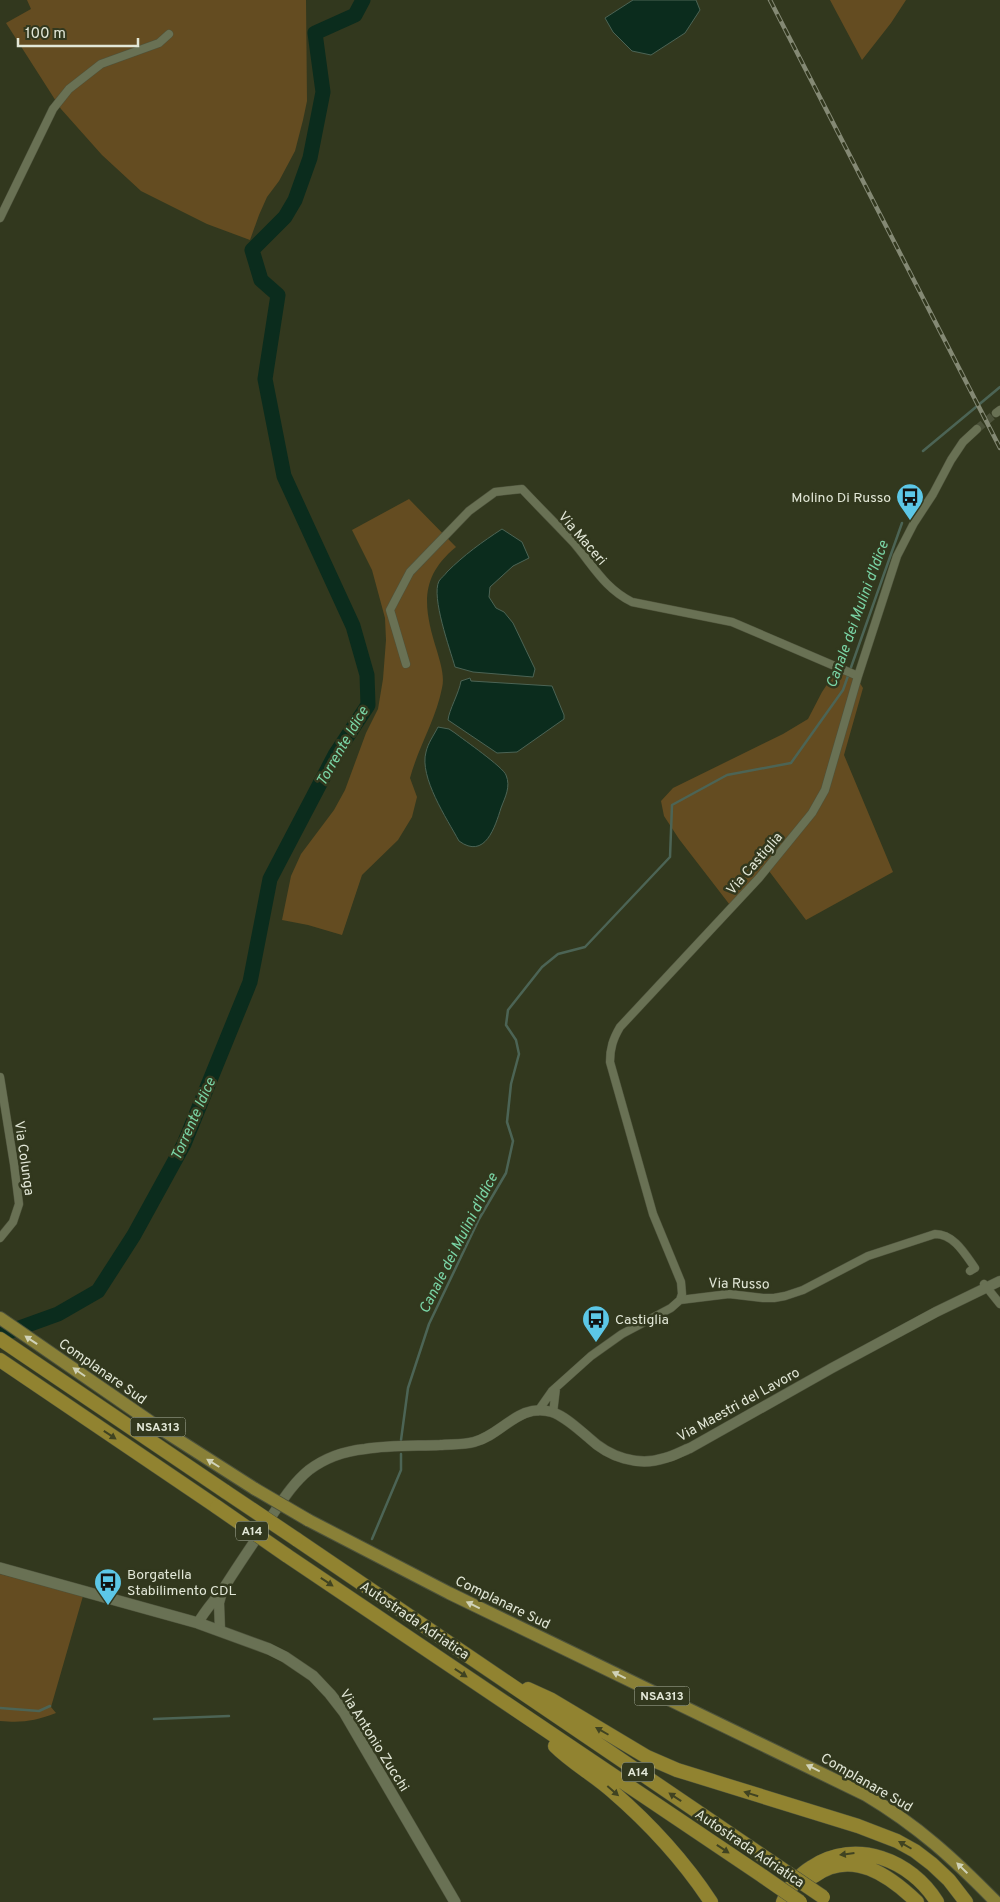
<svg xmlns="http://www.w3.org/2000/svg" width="1000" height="1902" font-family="Overpass,sans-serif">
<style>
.green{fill:#644c21}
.water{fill:#0b2c1d;stroke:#4c6455}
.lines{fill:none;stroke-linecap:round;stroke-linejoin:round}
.stream{stroke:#4c6455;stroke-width:2.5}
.river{stroke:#0b2c1d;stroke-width:15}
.minor-tunnel{stroke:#4c523a;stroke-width:8;stroke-dasharray:8 4;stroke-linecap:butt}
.minor-casing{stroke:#4e533c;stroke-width:9}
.tertiary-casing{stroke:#4e533c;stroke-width:11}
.secondary-casing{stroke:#4e533c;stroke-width:12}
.trunk-casing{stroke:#4e533c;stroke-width:14}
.motorway-casing{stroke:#4e533c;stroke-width:15}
.minor{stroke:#697154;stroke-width:8}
.tertiary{stroke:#697154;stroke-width:10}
.secondary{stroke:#697154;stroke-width:11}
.trunk{stroke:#898037;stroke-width:12}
.motorway{stroke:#918330;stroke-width:14}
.rail-casing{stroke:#848974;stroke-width:4.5}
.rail{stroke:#32381e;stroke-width:2.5;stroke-dasharray:8;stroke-linecap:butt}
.trunk-bridge-casing{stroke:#4e533c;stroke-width:14;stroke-linecap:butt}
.motorway-bridge-casing{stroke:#4e533c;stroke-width:15;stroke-linecap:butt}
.trunk-bridge{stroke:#898037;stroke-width:12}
.motorway-bridge{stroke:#918330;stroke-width:14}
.oneway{fill:#d0d2b7}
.oneway2{fill:#404321}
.labels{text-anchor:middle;stroke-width:5;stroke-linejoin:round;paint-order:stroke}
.shield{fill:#32381e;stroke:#adb2a0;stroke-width:1}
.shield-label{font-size:12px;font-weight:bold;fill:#e2e7d7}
.poi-label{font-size:14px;fill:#e2e7d7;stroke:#32381e;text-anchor:start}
.street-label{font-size:14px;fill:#e2e7d7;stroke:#32381e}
.water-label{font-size:15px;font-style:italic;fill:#7ad5a6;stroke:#32381e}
</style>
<rect width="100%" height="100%" fill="#32381e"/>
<path class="green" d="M27 0H306L307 101 303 120 295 151 279 181 267 197 259 215 250 240 207 224 141 191 102 155 61 109 6 23 31 9Z
M830 0H906L891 23 862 60Z
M409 499 456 547C418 578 424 609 437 651 440 662 445 676 442 688 436 719 418 748 410 778L417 797 412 817 398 840 362 875 342 935 308 925 282 920 291 876 301 854 334 810 345 790 366 733 378 709 383 679 386 640 385 618 372 570 352 530Z
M838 668 854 674 863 688 844 755 893 872 806 920 769 871 733 909 679 839 664 816 661 801 673 788 783 734 808 719 822 692Z
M0 1574 83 1596 51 1707 56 1713C34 1721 23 1723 0 1721Z"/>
<path class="water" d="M633 0H696L700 10 685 33 651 55 632 51 613 32 605 18Z
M502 529 522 542 529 558 513 566 490 587 489 597 496 608 504 612 513 623 535 669 533 677 473 672 455 667C450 649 431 597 439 581 441 578 445 575 447 572 464 555 482 542 502 529Z
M470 678 471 681 552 686 564 715V719L517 752 497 753 448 720C449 710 459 693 461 681Z
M438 727 449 729 455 733C464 740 503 767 506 775 511 787 505 797 501 808 495 827 485 860 459 841 447 819 419 777 426 752 428 743 434 735 438 727Z"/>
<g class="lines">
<path class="stream" d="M923 451 1000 387
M401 1440 408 1388 429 1324 479 1219 506 1173 513 1141 507 1122 511 1084 519 1054 516 1040 506 1025 508 1010 542 967 558 954 585 947 670 857 672 805 727 775 791 763 843 690 902 523
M372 1539 401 1470V1454
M0 1708 39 1711 50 1706
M154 1719 229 1716"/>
<path class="river" d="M0 1335 58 1314 98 1291 134 1235 184 1144 250 982 270 879 335 755 368 705 367 675 353 626 284 476 265 379 278 295 261 280 252 250 285 217 295 200 310 158 323 92 315 33 355 15 363 0"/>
<path class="minor-tunnel" d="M977 429 996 413"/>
<g class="minor-casing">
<path id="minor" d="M0 218 53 109 69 89 101 64 159 43 169 34
M996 413 1000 410
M406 664 390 610 410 572 469 511 495 492 522 489C539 507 556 524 573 542 593 565 604 588 632 602L732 622 858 676
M0 1077 14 1164 19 1204 13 1222 0 1238
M984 1284 1000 1304
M680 1300 682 1294 681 1282 653 1214 610 1062C610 1048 613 1039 620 1027L759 878 812 813 825 790 858 676 897 556 914 523 933 494 951 460 963 442 977 429
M538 1411 552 1391 591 1356 622 1334 671 1308 680 1300 729 1294 763 1298H774L785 1296 803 1290 868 1256 935 1234C954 1234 965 1254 975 1268L970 1271
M553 1413 556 1388"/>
</g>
<g class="tertiary-casing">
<path id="tertiary" d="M198 1623C206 1608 218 1597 227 1583 241 1561 256 1539 271 1517 282 1501 293 1483 309 1470 325 1458 345 1451 365 1449 389 1445 415 1446 440 1445 451 1444 463 1445 474 1442 502 1435 519 1402 552 1412 566 1417 578 1429 589 1438 609 1457 638 1467 665 1458 674 1456 682 1451 690 1448L832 1368 936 1312 1000 1281
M220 1630 219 1603 222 1592"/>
</g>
<g class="secondary-casing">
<path id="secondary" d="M0 1568 198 1623 269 1649 285 1657 313 1676 330 1694 344 1712 455 1902"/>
</g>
<g class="trunk-casing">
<path id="trunk" d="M0 1318 158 1427 255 1489
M308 1520 449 1593 866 1795C918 1826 954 1859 996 1902"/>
</g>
<g class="motorway-casing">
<path id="motorway" d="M0 1339 226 1492
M0 1360 217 1507
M296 1539 773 1863
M286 1555 764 1877
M528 1689 550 1699 647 1757 677 1770 858 1826 897 1841 915 1851 932 1864 949 1880 966 1902
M555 1746C572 1763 594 1775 612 1791 649 1823 684 1861 711 1902
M814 1876C852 1848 890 1876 917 1902
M783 1902C789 1887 799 1875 812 1867 856 1838 911 1860 937 1902"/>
</g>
<use href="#minor" class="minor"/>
<use href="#tertiary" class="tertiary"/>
<use href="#secondary" class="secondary"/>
<use href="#trunk" class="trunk"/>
<use href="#motorway" class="motorway"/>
<g class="rail-casing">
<path id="rail" d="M770 0 1000 448"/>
</g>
<use href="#rail" class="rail"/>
<g class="trunk-bridge-casing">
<path id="trunk-bridge" d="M255 1489 308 1520"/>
</g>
<g class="motorway-bridge-casing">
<path id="motorway-bridge" d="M226 1492 296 1539
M217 1507 286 1555
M773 1863 823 1897
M764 1877 800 1902"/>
</g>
<use href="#trunk-bridge" class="trunk-bridge"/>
<use href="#motorway-bridge" class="motorway-bridge"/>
</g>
<defs><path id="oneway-solid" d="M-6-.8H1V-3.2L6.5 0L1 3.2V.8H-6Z" transform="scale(1.25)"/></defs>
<g class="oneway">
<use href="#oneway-solid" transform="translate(31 1340) rotate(-146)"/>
<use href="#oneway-solid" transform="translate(79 1372) rotate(-145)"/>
<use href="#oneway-solid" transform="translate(213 1463) rotate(-148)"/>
<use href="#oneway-solid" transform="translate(473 1605) rotate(-154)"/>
<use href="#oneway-solid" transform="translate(619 1675) rotate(-154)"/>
<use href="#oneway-solid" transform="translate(813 1768) rotate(-154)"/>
<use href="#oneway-solid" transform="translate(962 1868) rotate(-136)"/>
</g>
<g class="oneway2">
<use href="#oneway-solid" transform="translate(110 1435) rotate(34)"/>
<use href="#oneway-solid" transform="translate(327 1582) rotate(34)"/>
<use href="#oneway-solid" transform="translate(461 1673) rotate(34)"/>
<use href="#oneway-solid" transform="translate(602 1731) rotate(-150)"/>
<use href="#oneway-solid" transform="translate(613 1791) rotate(41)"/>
<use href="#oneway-solid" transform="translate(751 1794) rotate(-163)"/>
<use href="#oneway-solid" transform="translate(675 1797) rotate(-146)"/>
<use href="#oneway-solid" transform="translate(905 1845) rotate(-150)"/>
<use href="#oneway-solid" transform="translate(723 1849) rotate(34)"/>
<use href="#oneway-solid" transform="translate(847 1854) rotate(173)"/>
</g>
<defs>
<g id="bus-pin" transform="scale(1.4375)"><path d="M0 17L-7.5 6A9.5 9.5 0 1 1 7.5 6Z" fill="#5cc7e7" stroke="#32381e"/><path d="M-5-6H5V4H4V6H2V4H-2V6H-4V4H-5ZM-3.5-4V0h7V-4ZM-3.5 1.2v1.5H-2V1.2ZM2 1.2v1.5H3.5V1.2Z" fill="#111"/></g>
</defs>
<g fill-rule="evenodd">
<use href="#bus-pin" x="910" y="497"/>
<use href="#bus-pin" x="596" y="1319"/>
<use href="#bus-pin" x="108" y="1582"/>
</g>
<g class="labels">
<g class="shield">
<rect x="130.5" y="1417.5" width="55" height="19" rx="4"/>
<rect x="236" y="1521.5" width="32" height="19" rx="4"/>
<rect x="634.5" y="1686.5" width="55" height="19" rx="4"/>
<rect x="622" y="1762.5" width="32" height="19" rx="4"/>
</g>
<g class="shield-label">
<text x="158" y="1431">NSA313</text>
<text x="252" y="1535">A14</text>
<text x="662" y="1700">NSA313</text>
<text x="638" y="1776">A14</text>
</g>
<g class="poi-label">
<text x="891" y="502" text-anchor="end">Molino Di Russo</text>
<text x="615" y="1324">Castiglia</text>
<text x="127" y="1579">Borgatella<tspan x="127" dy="16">Stabilimento CDL</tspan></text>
</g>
<g class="street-label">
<text transform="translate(583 538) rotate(49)" y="5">Via Maceri</text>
<text transform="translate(754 863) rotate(-49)" y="5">Via Castiglia</text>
<text transform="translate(25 1158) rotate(82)" y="5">Via Colunga</text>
<text transform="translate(739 1283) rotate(1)" y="5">Via Russo</text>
<text transform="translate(103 1371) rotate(35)" y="5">Complanare Sud</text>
<text transform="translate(738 1404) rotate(-29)" y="5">Via Maestri del Lavoro</text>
<text transform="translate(503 1602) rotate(26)" y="5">Complanare Sud</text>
<text transform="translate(415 1620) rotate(34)" y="5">Autostrada Adriatica</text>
<text transform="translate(375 1740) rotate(58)" y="5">Via Antonio Zucchi</text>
<text transform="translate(867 1782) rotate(30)" y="5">Complanare Sud</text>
<text transform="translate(750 1848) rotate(34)" y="5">Autostrada Adriatica</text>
</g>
<g class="water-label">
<text transform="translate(857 614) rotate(-70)" y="5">Canale dei Mulini d'Idice</text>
<text transform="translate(342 746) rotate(-60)" y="5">Torrente Idice</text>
<text transform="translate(193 1119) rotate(-66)" y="5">Torrente Idice</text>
<text transform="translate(458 1243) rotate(-63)" y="5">Canale dei Mulini d'Idice</text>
</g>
</g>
<path d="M18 38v8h120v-8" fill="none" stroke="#e2e7d7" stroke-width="2.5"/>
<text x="25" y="38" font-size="15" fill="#e2e7d7" stroke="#32381e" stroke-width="4" paint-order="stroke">100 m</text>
</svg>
